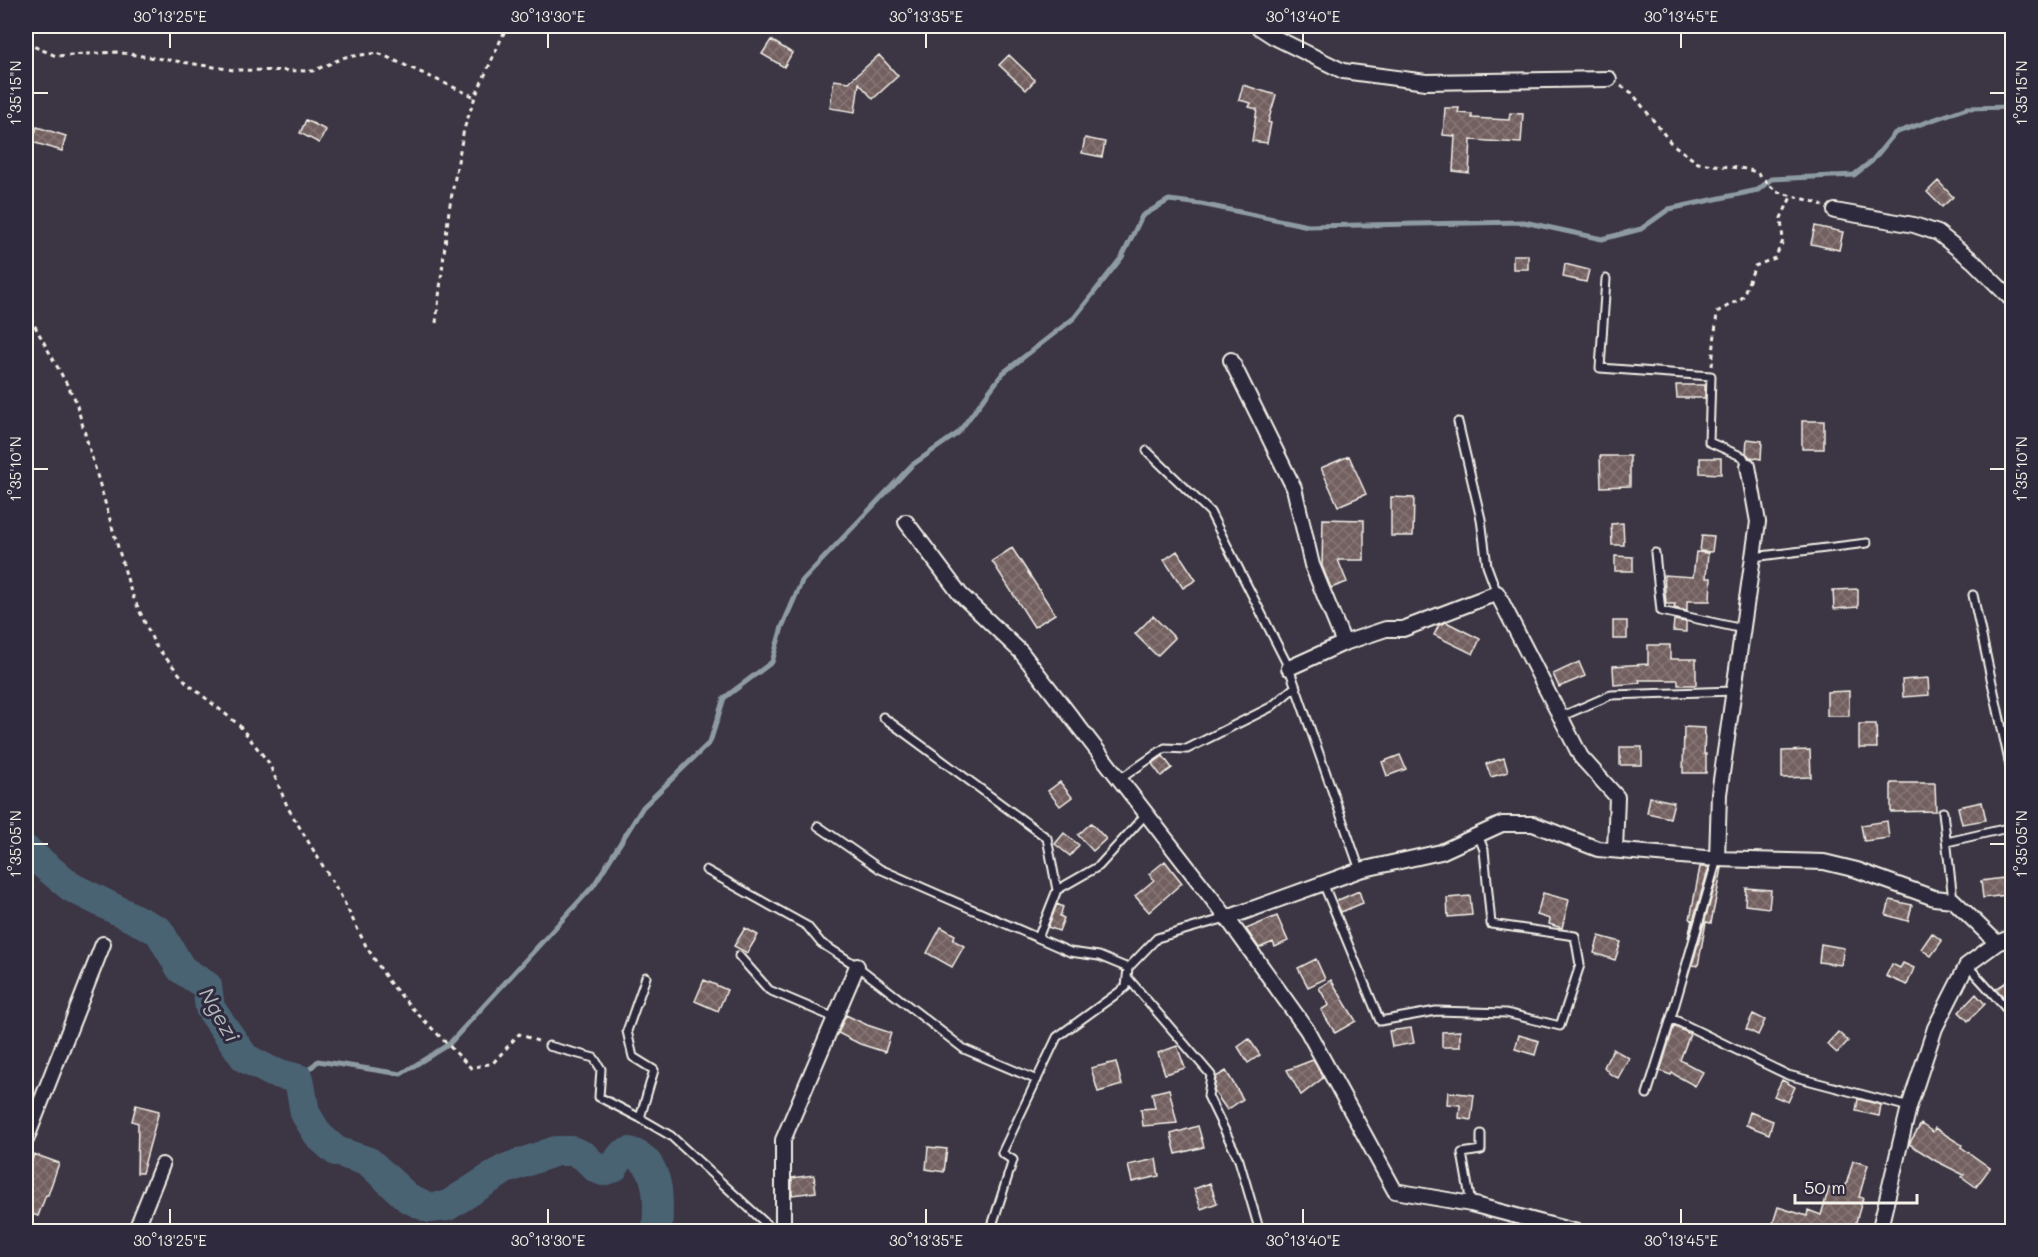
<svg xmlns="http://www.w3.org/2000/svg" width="2038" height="1257" font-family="Mali,sans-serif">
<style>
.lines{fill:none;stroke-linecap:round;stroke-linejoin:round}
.stream{stroke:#8e9ca2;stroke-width:5}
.river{stroke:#4a6373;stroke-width:30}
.building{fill:url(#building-cross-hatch);stroke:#f4f1e8;stroke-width:1.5}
.lane-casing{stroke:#f4f1e8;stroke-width:11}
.street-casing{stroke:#f4f1e8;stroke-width:18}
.path{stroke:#f4f1e8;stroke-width:3;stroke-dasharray:4.5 4.5;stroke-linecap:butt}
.lane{stroke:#2f2a3d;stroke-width:7}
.street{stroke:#2f2a3d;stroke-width:14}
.ticks{fill:none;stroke:#f4f1e8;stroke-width:2}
.labels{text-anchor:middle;stroke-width:6;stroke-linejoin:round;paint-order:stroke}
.water-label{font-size:21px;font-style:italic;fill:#b0b8b9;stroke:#2f2a3d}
.neatline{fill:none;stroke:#f4f1e8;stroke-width:2}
.ticks-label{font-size:15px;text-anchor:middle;fill:#f4f1e8}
</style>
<defs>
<pattern id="building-cross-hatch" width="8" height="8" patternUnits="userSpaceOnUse" patternTransform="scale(1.5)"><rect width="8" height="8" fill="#725f5f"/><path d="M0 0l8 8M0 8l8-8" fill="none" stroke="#877676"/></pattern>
</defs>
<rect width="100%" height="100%" fill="#3c3544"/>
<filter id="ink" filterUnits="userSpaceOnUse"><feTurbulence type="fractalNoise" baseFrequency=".0167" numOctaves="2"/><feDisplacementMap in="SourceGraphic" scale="12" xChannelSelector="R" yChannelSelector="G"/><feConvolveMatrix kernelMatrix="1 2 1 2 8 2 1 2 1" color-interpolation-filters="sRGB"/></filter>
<g filter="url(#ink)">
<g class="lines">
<path class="stream" d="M299 1079 318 1061 401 1074 449 1044 594 885 643 807 710 742 724 698 772 662 782 627 802 581 912 465 958 433 1003 373 1074 318 1122 257 1142 216 1169 200 1201 204 1308 226 1524 222 1602 239 1641 229 1669 209 1758 190 1771 179 1854 175 1872 161 1895 133 1967 108 2012 107"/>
<path class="river" d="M26 850 71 887 159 931 181 969 207 986 210 1008 245 1058 272 1072 299 1079 305 1113 319 1136 336 1151 369 1162 408 1198 430 1208 447 1206 505 1169 556 1151H572L584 1156 596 1168 603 1171 613 1168 622 1155 630 1152C662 1162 659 1204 657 1232"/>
</g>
<path class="building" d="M771 40 792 53 784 67 762 54Z
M879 55 898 76 873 99 859 83 855 112 830 108 834 80 849 82Z
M1009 55 1035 80 1026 90 999 65Z
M1243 85 1276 95 1268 122 1271 123 1267 143 1252 141 1257 109 1249 107 1251 103 1239 100Z
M1445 108H1459L1458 113 1472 114V118L1509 120 1510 113 1523 114 1521 143 1471 140 1469 173 1453 171 1455 136 1443 135Z
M306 120 326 130 319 143 300 133Z
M37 127 66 136 62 151 32 142Z
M1085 138 1105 142 1102 157 1082 153Z
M1938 181 1953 197 1942 207 1927 192Z
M1815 226 1843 232 1839 250 1811 244Z
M1513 255H1528V269H1513Z
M1565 264 1589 270 1586 282 1563 277Z
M1676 385H1705V398H1677Z
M1802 421H1824V449H1802Z
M1747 439 1762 441 1761 459 1750 457 1746 453Z
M1349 456 1366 494 1338 506 1321 468Z
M1600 456H1630V486L1601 487Z
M1700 458H1721V474L1700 473Z
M1391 497 1414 498 1413 536H1391Z
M1323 519 1364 520V560H1338L1347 582 1331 588 1322 566Z
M1623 523 1624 545H1612L1611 524Z
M1702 535 1714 536 1712 552 1700 551Z
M1012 548 1055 614 1034 627 992 561Z
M1177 551 1196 580 1183 588 1164 560Z
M1696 552 1708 553 1706 578H1711L1710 601H1687V611L1674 608 1675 604H1666L1664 575 1693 577Z
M1615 556 1633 557V571H1615Z
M1858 589V607L1834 609 1833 590Z
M1153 616 1175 638 1157 656 1135 634Z
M1674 620 1686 622V632L1673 631Z
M1613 621H1627V639H1613Z
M1446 622 1480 639 1473 654 1434 635 1439 625Z
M1648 645H1670V659H1696V685H1678V680H1639L1640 683 1614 685 1613 666 1648 664Z
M1579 662 1585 676 1559 687 1553 674Z
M1928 678 1929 695 1903 697 1902 680Z
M1849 691V716H1827V692Z
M1859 724H1876L1877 748H1859Z
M1684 727 1705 728 1704 754H1706V773H1683Z
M1620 747H1642V765H1620Z
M1810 750 1811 777 1782 778V751Z
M1400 755 1406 769 1387 776 1382 762Z
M1163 756 1172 768 1161 776 1152 764Z
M1504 758 1508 772 1491 777 1486 764Z
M1060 782 1072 797 1060 806 1048 791Z
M1891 783H1935L1936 811 1891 812Z
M1650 797 1674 802 1670 818 1647 813Z
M1982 802 1986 820 1962 824 1958 807Z
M1887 821 1889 838 1864 841 1861 825Z
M1091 823 1106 839 1093 851 1078 835Z
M1064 833 1079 845 1070 856 1055 844Z
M1165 861 1182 883 1149 912 1135 896 1154 880 1149 874Z
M1700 867H1709L1688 938 1692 920 1690 919Z
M1720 868H1722L1711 923 1706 922 1698 966 1692 965Z
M2003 878 2006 895 1983 898 1981 881Z
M1746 888 1771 890 1769 908 1745 905Z
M1359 891 1363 903 1341 912 1336 901Z
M1543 893 1569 900 1562 928 1549 924 1550 919 1537 915Z
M1470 896 1472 915 1448 917 1447 898Z
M1890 900 1912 905 1908 921 1886 915Z
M1057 904 1063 907 1060 916 1064 918 1059 931 1048 927Z
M1277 916 1288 941 1275 947 1273 942 1259 948 1246 929Z
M941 927 955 935 953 940 964 946 952 967 927 953Z
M745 928 758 935 747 953 734 946Z
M1932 933 1942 941 1931 956 1921 949Z
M1599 936 1621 942 1615 960 1594 953Z
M1821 944 1844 948 1841 965 1819 962Z
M1316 959 1325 979 1308 987 1298 968Z
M1903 963 1914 968 1907 985 1886 976 1892 964 1900 968Z
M2013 978V1007L1996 989Z
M704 980 727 990 718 1011 695 1001Z
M1331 980 1356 1021 1335 1033 1321 1010 1329 1005 1319 988Z
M1976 994 1985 1004 1968 1021 1959 1012Z
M1753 1014 1765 1020 1758 1035 1746 1029Z
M846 1015 867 1025 891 1033 885 1052 860 1044 838 1033Z
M1674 1026 1690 1034 1680 1060 1703 1072 1695 1086 1672 1073 1671 1075 1660 1071Z
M1411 1028 1414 1043 1392 1047 1389 1031Z
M1460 1031V1047H1442V1032Z
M1838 1032 1848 1041 1837 1053 1827 1044Z
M1519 1035 1539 1041 1535 1055 1515 1049Z
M1249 1039 1260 1055 1248 1063 1238 1047Z
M1177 1046 1185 1068 1165 1074 1158 1053Z
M1613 1049 1629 1058 1618 1078 1610 1074 1604 1067Z
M1313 1060 1323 1078 1301 1095 1287 1070Z
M1116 1062 1122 1085 1098 1092 1091 1068Z
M1226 1071 1243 1099 1227 1110 1214 1091 1216 1077Z
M1782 1080 1795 1087 1788 1102 1774 1096Z
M1169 1089 1177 1123 1143 1126 1141 1109 1155 1108 1152 1093Z
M1448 1092 1474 1095 1471 1120 1459 1118 1460 1105 1447 1104Z
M1858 1099 1881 1105 1879 1116 1856 1111Z
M136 1105 159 1111 142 1173H137L138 1123 132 1121Z
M1750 1112 1773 1121 1769 1134 1746 1125Z
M1921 1124 1933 1132 1935 1128 1962 1145 1961 1147 1990 1168 1976 1187 1962 1177 1964 1175 1936 1161 1909 1144Z
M1198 1126 1204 1147 1176 1154 1171 1134Z
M928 1147 947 1149 944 1172 926 1169Z
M34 1154 59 1163 48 1195H46L38 1216 26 1212V1179Z
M1156 1159 1159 1176 1132 1182 1128 1165Z
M1853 1161 1868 1165 1859 1197 1863 1198 1853 1232H1799L1773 1223 1778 1207 1807 1216 1808 1210 1821 1215 1829 1188 1844 1192Z
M814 1175 816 1192 792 1195V1178Z
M1210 1183 1217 1203 1201 1209 1194 1189Z"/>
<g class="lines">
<g class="lane-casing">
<path id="lane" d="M1606 279 1600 368 1711 376 1709 442 1743 457 1748 466
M1458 422 1481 519 1487 566 1497 593
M1147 451 1210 512 1289 668 1360 870
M1655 553 1661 611 1743 629
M1753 557 1867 543
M1973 595 2012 775
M883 717 1047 838 1057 890 1038 938
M1560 717 1611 695 1734 691
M1120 779 1165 748 1187 749 1271 707 1295 687
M1943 812 1953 900
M818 826 880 869 1070 952 1099 956 1128 968
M1947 842 2012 827
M1717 859 1671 1018 1788 1075 1909 1107
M706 870 807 926 821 943 857 966 964 1049 1037 1080
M1323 883 1380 1021 1436 1011 1506 1013 1560 1026 1580 965 1575 936 1491 924 1484 850 1478 835
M1057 890 1099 866 1147 813
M739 956 769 990 835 1018
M1967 965 2012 1015
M1127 977 1211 1075 1208 1096 1239 1160 1260 1232
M549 1046 594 1058 601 1069 599 1097 640 1118 671 1136 775 1232
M1647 1094 1671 1018
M640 1118 654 1070 633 1057 627 1031 646 977
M1471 1204 1462 1153 1481 1150V1134
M990 1232 1013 1160 1002 1153 1057 1037 1126 987 1128 968 1157 938 1226 918"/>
</g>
<g class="street-casing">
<path id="street" d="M1257 26 1274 37 1343 71 1426 82 1609 79
M1835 211 1914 225 1938 233 1973 261 2012 300
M1231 360 1294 488 1312 565 1344 643
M906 522 960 594 1021 652 1227 918 1307 1030 1395 1191 1471 1204 1577 1232
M1289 668 1344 643 1386 629H1403L1497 593 1581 757 1617 797 1615 850
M1717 859 1719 794 1758 522 1748 466
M1227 918 1360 870 1441 852 1502 824H1533L1598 849 1717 859 1824 862 1857 870 1934 898 1953 900 1997 943
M26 1140 103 944
M135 1232 162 1165
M783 1232V1140L857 966
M1879 1232 1909 1107 1935 1028 1967 965 1997 943 2012 937"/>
</g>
<path class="path" d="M26 43 56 56 116 52 234 70 313 71 345 57 378 53 475 97
M1621 86 1632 93 1671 143 1698 163 1746 169 1756 172 1777 192 1812 201 1823 206
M26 310 75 399 131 592 155 645 187 683 239 725 269 763 288 808 341 896 366 946 389 982 411 1007 471 1068 493 1063 519 1034 540 1042
M436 323 449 210 464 129 475 97 507 26
M1712 366 1717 312 1742 298 1755 266 1775 258 1783 241 1781 218 1791 197"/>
<use href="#lane" class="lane"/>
<use href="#street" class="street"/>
</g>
</g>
<path class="ticks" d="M170 33V48M548 33V48M926 33V48M1303 33V48M1681 33V48M33 93H48M1990 93H2005M33 469H48M1990 469H2005M33 844H48M1990 844H2005M170 1209V1224M548 1209V1224M926 1209V1224M1303 1209V1224M1681 1209V1224"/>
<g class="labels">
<g class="water-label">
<text transform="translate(219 1015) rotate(60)" y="7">Ngezi</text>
</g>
</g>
<rect width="2038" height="1257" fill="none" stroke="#2f2a3d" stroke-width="66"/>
<path d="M1795 1194v9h122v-9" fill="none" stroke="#f4f1e8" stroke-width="3"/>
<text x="1804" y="1194" font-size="18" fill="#f4f1e8" stroke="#2f2a3d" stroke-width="4.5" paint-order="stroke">50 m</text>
<rect x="33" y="33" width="1972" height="1191" class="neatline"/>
<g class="ticks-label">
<text x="170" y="22">30°13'25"E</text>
<text x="548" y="22">30°13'30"E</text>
<text x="926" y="22">30°13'35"E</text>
<text x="1303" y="22">30°13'40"E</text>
<text x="1681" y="22">30°13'45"E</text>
<text transform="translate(16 93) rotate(-90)" y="5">1°35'15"N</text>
<text transform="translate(2022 93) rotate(-90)" y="5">1°35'15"N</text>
<text transform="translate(16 469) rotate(-90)" y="5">1°35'10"N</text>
<text transform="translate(2022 469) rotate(-90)" y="5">1°35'10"N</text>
<text transform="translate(16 844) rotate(-90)" y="5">1°35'05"N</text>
<text transform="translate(2022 844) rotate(-90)" y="5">1°35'05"N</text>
<text x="170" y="1246">30°13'25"E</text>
<text x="548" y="1246">30°13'30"E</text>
<text x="926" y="1246">30°13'35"E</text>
<text x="1303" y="1246">30°13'40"E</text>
<text x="1681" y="1246">30°13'45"E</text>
</g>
</svg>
